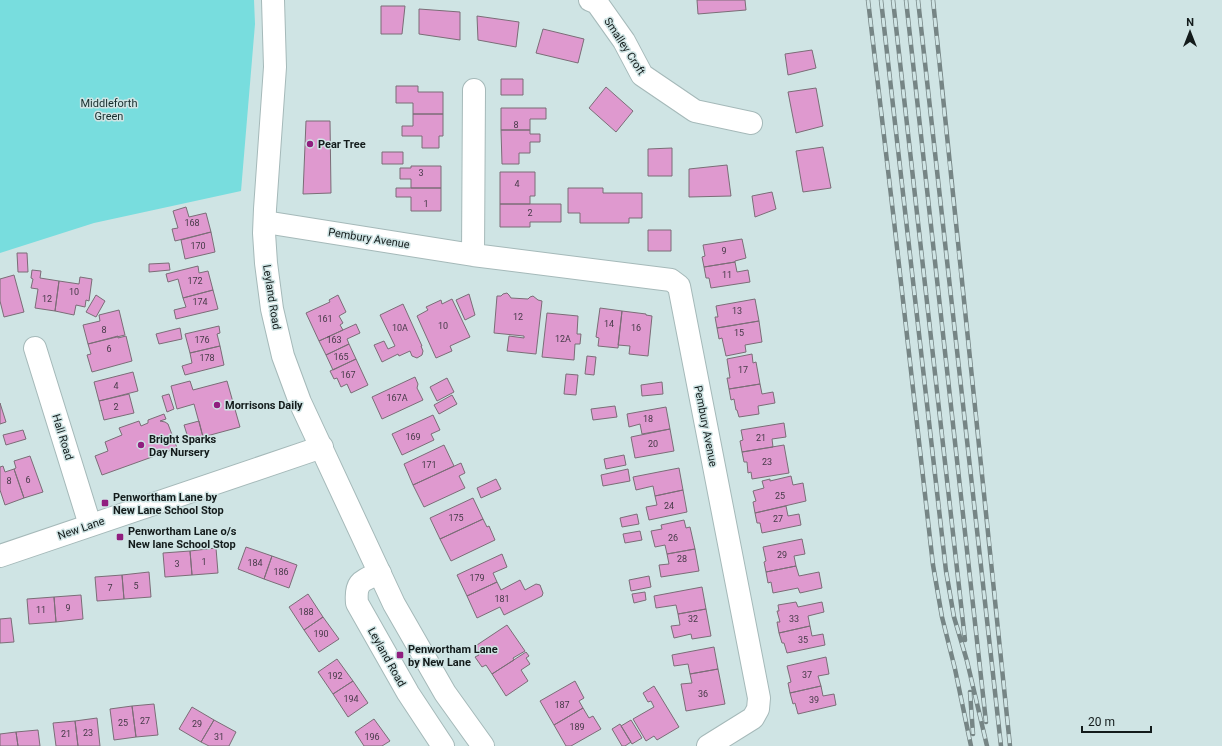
<svg xmlns="http://www.w3.org/2000/svg" width="1222" height="746" font-family="Roboto,sans-serif">
<style>
.green{fill:#78ddde}
.building{fill:#df99cf;stroke:#7b6d77}
.lines{fill:none;stroke-linecap:round;stroke-linejoin:round}
.minor-casing{stroke:#a5b9b9;stroke-width:24}
.tertiary-casing{stroke:#a5b9b9;stroke-width:24}
.secondary-casing{stroke:#a5b9b9;stroke-width:24}
.minor{stroke:#fff;stroke-width:22}
.tertiary{stroke:#fff;stroke-width:22}
.secondary{stroke:#fff;stroke-width:22}
.rail-casing{stroke:#768585;stroke-width:4.5}
.rail{stroke:#cfe4e4;stroke-width:3;stroke-dasharray:9;stroke-linecap:butt}
.poi-dot{fill:#901e7f;stroke:#cfe4e4;stroke-width:1.5}
.labels{text-anchor:middle;stroke-width:3;stroke-linejoin:round;paint-order:stroke}
.number-label{font-size:9px;fill:#463a48}
.street-label{font-size:11px;fill:#131b1b;stroke:#cfe4e4}
.park-label{font-size:11px;fill:#182e2e;stroke:#cfe4e4}
.poi-label{font-size:11px;font-weight:bold;fill:#131b1b;stroke:#cfe4e4;text-anchor:start}
</style>
<rect width="100%" height="100%" fill="#cfe4e4"/>
<path class="green" d="M0 0H254L255 24 241 191 94 223 0 253Z"/>
<path class="building" d="M697 0H745L746 10 698 14Z
M381 6H405L402 34H381Z
M419 9 460 12V40L419 34Z
M477 16 519 22 516 47 478 40Z
M543 29 584 39 578 63 536 53Z
M812 50 816 68 788 75 785 54Z
M501 79H523V95H501Z
M396 86H418V92H443V114H413V103H396Z
M606 87 633 111 616 132 589 108Z
M816 88 823 126 796 133 788 92Z
M501 108H546V119H530V130H501Z
M413 114H443V136H439V148H422V136H402V126H413Z
M306 121H330L331 193 303 194Z
M501 130H530V134H540V142H530V153H519V164H502Z
M823 147 831 188 803 192 796 151Z
M672 148V176H648V149Z
M382 152H403V164H382Z
M727 165 731 196 689 197V169Z
M411 166H441V188H411V179H400V168H411Z
M500 172H535V196H530V204H500Z
M396 188H441V211H411V197H396Z
M568 188H603V193H642V218H629V223H580V213H568Z
M772 192 776 209 755 217 752 196Z
M500 204H561V222H530V227H500Z
M186 207 189 217 206 213 211 232 175 241 172 229 178 228 173 211Z
M648 230H671V251H648Z
M211 232 215 252 185 259 181 240Z
M742 239 746 258 735 261V262L704 267 702 257 705 256 703 245Z
M17 253H27L28 272H18Z
M735 262 737 272 748 270 750 282 711 288 709 278H706L704 267Z
M169 263 170 270 149 272V264Z
M198 266 199 273 208 271 213 290 183 298 178 279 168 282 166 274Z
M32 270 41 271 40 278 59 281 55 311 35 308 38 289 31 288 33 279 31 278Z
M14 275 24 312 4 317 0 301V279Z
M80 277 92 279 89 301 86 300 85 307 76 305 74 315 55 311 59 281 79 284Z
M213 290 218 309 176 319 174 310 186 307 183 298Z
M507 293 509 295 511 298 528 299 530 297 533 296 538 300 542 301 536 354 507 351 509 336 524 338V336L494 333 497 296H501L503 294Z
M469 294 475 315 465 320 456 300Z
M96 295 105 301 96 317 86 312Z
M338 295 346 312 339 316 343 323 340 325 343 330 319 341 306 313 330 302 329 300Z
M452 299 470 337 450 346 452 351 436 358 417 316 428 310 426 307 441 300 442 304Z
M755 299 759 321 717 328 715 317H718L716 306Z
M403 304 422 346H421L423 351 422 355 417 358 412 356 410 351 399 356 398 354 382 362 374 345 384 341 388 349 395 346 380 315Z
M600 308 622 311 618 348 598 346 599 338 596 337Z
M119 310 125 335 88 344 83 325 100 321 99 315Z
M622 311 646 314V315L652 316 648 356 629 354 630 346 618 345Z
M547 313 578 316 577 334H581L580 344H575L574 360 542 357Z
M759 321 762 342 745 345 746 352 726 356 722 338 719 339 717 328Z
M356 324 360 333 347 339 349 344 326 355 319 341Z
M219 326 220 333 217 334 220 346 190 353 185 334Z
M180 328 182 339 159 344 156 334Z
M118 336V338L126 336 132 361 92 372 87 355 91 354 88 344Z
M349 344 356 359 333 370 326 355Z
M220 346 224 365 185 375 182 366 192 363 190 353Z
M752 354 753 363 756 362 760 384 729 389 727 378H730L727 359Z
M587 356 596 357 594 375 585 374Z
M356 359 368 385 351 393 347 384 341 387 337 378 334 379 330 371Z
M133 372 138 391 99 401 94 382Z
M566 374 578 375 576 395 564 394Z
M415 377 418 384 417 388 423 400 382 419 372 397Z
M447 378 454 392 437 401 430 387Z
M190 381 193 390 227 381 240 427 203 437 194 404 177 409 171 386Z
M662 382 663 394 642 396 641 385Z
M760 384 762 394 773 392 775 403 758 406 759 414 739 417 737 410H736L734 399 731 400 729 389Z
M129 394 134 413 104 420 99 401Z
M169 394 174 409 167 412 162 396Z
M452 395 457 404 439 414 434 405Z
M0 403 6 422 0 424Z
M615 406 617 417 593 420 591 409Z
M666 407 670 429 642 434 640 424 629 427 627 414Z
M164 414 166 419 160 421 165 422 168 424 177 448 102 475 95 456 108 451 105 442 122 435 119 428 139 421 141 426 148 423V420Z
M433 415 440 430 431 434 434 440 402 455 392 434Z
M199 421 203 437 189 441 184 425Z
M784 423 786 437 772 439 773 447 742 452 740 441 743 440 741 430Z
M670 429 674 451 635 458 631 437Z
M23 430 26 439 6 445 3 435Z
M444 445 454 466 413 485 404 464Z
M784 445 789 473 752 479 751 472 748 473 747 462H744L742 452Z
M624 455 626 465 606 469 604 459Z
M30 456 43 492 24 498 14 469 16 468 14 461Z
M461 463 465 473 459 476 465 488 424 507 413 485Z
M3 466 5 472 14 469 24 498 5 505 0 490V467Z
M679 468 683 490 655 496 653 486 636 490 633 477Z
M628 469 630 481 603 486 601 475Z
M791 476 793 485 803 483 806 501 755 513 753 502 756 501 753 491 764 488 762 481 770 479V481Z
M496 479 501 489 481 498 477 488Z
M683 490 687 512 649 520 646 507 657 505 655 496Z
M473 498 483 519 440 539 430 518Z
M786 506 788 516 799 514 801 525 762 533 760 523H757L755 513Z
M637 514 639 524 622 527 620 518Z
M483 519 487 527 489 526 495 540 451 561 440 539Z
M684 520 686 528 690 527 695 549 667 554 665 545 655 547 651 531 662 529 661 525Z
M640 531 642 540 625 543 623 534Z
M802 539 805 554 794 556 796 566 766 572 764 562 766 561 763 547Z
M246 547 272 556 264 579 238 569Z
M216 548 218 573 192 575 190 551Z
M695 549 699 571 661 577 659 565 669 564 667 554Z
M190 551 192 575 165 577 163 553Z
M502 554 507 567 493 573 497 582 467 596 457 575Z
M272 556 297 565 289 588 264 579Z
M796 566 799 576 819 572 822 588 800 593 798 588 773 593 771 582 768 583 766 572Z
M149 572 151 597 124 599 122 575Z
M122 575 124 599 97 601 95 577Z
M649 576 651 587 631 591 629 580Z
M520 580 525 590 536 584 540 585 543 593 542 596 504 615 500 607 477 618 467 596 497 582 501 590Z
M702 587 706 609 678 614 676 605 656 608 654 596Z
M645 592 646 600 634 603 632 594Z
M308 594 323 617 304 630 289 607Z
M81 595 83 619 56 622 54 597Z
M54 597 56 622 29 624 27 599Z
M796 602 798 607 822 602 824 612 808 616 810 626 779 633 777 622H780L777 611H779L778 605Z
M706 609 711 636 692 639 691 634 674 638 671 626 680 625 678 614Z
M323 617 339 639 319 652 304 630Z
M11 618 14 642 0 643V619Z
M507 625 525 651 513 658 514 660 492 674 486 665 482 667 475 657 479 655 474 647Z
M810 626 812 636 823 634 825 645 787 653 784 643H782L779 633Z
M714 647 718 669 690 674 688 664 674 666 672 655Z
M526 652 529 656 526 658 530 664 521 670 528 681 506 696 492 674Z
M826 657 829 674 818 676 821 686 790 693 788 683 791 682 787 666Z
M337 659 353 681 333 694 318 672Z
M718 669 725 704 686 711 681 684 692 683 690 674Z
M353 681 368 703 348 717 333 694Z
M575 681 584 698 579 701 583 708 554 725 540 701Z
M654 686 679 727 657 740 654 736 646 741 633 719 654 707 651 701 648 702 643 693Z
M821 686 823 696 834 694 836 705 798 714 795 703 793 704 790 693Z
M154 704 158 735 136 737 132 706Z
M132 706 136 737 114 740 110 709Z
M192 707 214 720 201 742 179 729Z
M583 708 589 718 593 716 601 729 571 746H566L554 725Z
M97 718 100 746H78L75 721Z
M374 719 390 741 382 746H364L355 732Z
M214 720 236 732 229 746H209L201 742Z
M631 720 642 738 632 744 621 726Z
M75 721 78 746H56L53 723Z
M620 724 631 742 625 746H622L612 729Z
M38 730 40 746H18L16 732Z
M16 732 18 746H0V734Z"/>
<g class="lines">
<g class="minor-casing">
<path id="minor" d="M590 0 597 3 624 41 642 75 695 111 751 123
M265 222 473 255 671 280 679 286 759 698 758 709 753 718 708 746
M473 255 474 90
M35 348 90 525
M380 573C362 581 355 581 357 603L408 693 443 746"/>
</g>
<g class="tertiary-casing">
<path id="tertiary" d="M0 556 322 447"/>
</g>
<g class="secondary-casing">
<path id="secondary" d="M273 0 275 67 265 209 264 233 266 263 272 309 283 356 300 402 394 604 445 693 483 746"/>
</g>
<use href="#minor" class="minor"/>
<use href="#tertiary" class="tertiary"/>
<use href="#secondary" class="secondary"/>
<g class="rail-casing">
<path id="rail" d="M868 0 894 221 933 565 942 617 955 669 971 746
M881 0 946 571 954 617 967 661 987 746
M893 0 965 640
M906 0 986 722
M918 0 1001 746
M933 0C958 249 985 497 1010 746
M970 692 973 734"/>
</g>
<use href="#rail" class="rail"/>
</g>
<g class="poi-dot">
<circle cx="310" cy="144" r="4"/>
<circle cx="217" cy="405" r="4"/>
<circle cx="141" cy="445" r="4"/>
<rect x="101" y="499" width="8" height="8" rx="2"/>
<rect x="116" y="533" width="8" height="8" rx="2"/>
<rect x="396" y="651" width="8" height="8" rx="2"/>
</g>
<g class="labels">
<g class="number-label">
<text x="516" y="128">8</text>
<text x="421" y="176">3</text>
<text x="517" y="187">4</text>
<text x="426" y="207">1</text>
<text x="530" y="216">2</text>
<text x="192" y="226">168</text>
<text x="198" y="249">170</text>
<text x="724" y="254">9</text>
<text x="727" y="278">11</text>
<text x="195" y="284">172</text>
<text x="74" y="295">10</text>
<text x="47" y="302">12</text>
<text x="200" y="305">174</text>
<text x="737" y="314">13</text>
<text x="518" y="320">12</text>
<text x="325" y="322">161</text>
<text x="609" y="327">14</text>
<text x="443" y="329">10</text>
<text x="400" y="331">10A</text>
<text x="636" y="331">16</text>
<text x="104" y="333">8</text>
<text x="739" y="336">15</text>
<text x="563" y="342">12A</text>
<text x="202" y="343">176</text>
<text x="334" y="343">163</text>
<text x="109" y="352">6</text>
<text x="341" y="360">165</text>
<text x="207" y="361">178</text>
<text x="743" y="373">17</text>
<text x="348" y="378">167</text>
<text x="116" y="389">4</text>
<text x="397" y="401">167A</text>
<text x="116" y="410">2</text>
<text x="648" y="422">18</text>
<text x="413" y="440">169</text>
<text x="761" y="441">21</text>
<text x="653" y="447">20</text>
<text x="767" y="465">23</text>
<text x="429" y="468">171</text>
<text x="28" y="483">6</text>
<text x="9" y="484">8</text>
<text x="780" y="499">25</text>
<text x="669" y="509">24</text>
<text x="456" y="521">175</text>
<text x="778" y="522">27</text>
<text x="673" y="541">26</text>
<text x="782" y="558">29</text>
<text x="682" y="562">28</text>
<text x="204" y="565">1</text>
<text x="255" y="566">184</text>
<text x="177" y="567">3</text>
<text x="281" y="575">186</text>
<text x="477" y="581">179</text>
<text x="136" y="589">5</text>
<text x="110" y="591">7</text>
<text x="502" y="602">181</text>
<text x="68" y="611">9</text>
<text x="41" y="613">11</text>
<text x="306" y="615">188</text>
<text x="693" y="622">32</text>
<text x="794" y="622">33</text>
<text x="321" y="637">190</text>
<text x="803" y="643">35</text>
<text x="807" y="678">37</text>
<text x="335" y="679">192</text>
<text x="703" y="697">36</text>
<text x="351" y="702">194</text>
<text x="814" y="703">39</text>
<text x="562" y="708">187</text>
<text x="145" y="724">27</text>
<text x="123" y="726">25</text>
<text x="197" y="727">29</text>
<text x="577" y="730">189</text>
<text x="88" y="736">23</text>
<text x="66" y="737">21</text>
<text x="219" y="740">31</text>
<text x="372" y="740">196</text>
</g>
<g class="street-label">
<text transform="translate(625 46) rotate(57)" y="4">Smalley Croft</text>
<text transform="translate(369 238) rotate(9)" y="4">Pembury Avenue</text>
<text transform="translate(272 297) rotate(81)" y="4">Leyland Road</text>
<text transform="translate(706 426) rotate(79)" y="4">Pembury Avenue</text>
<text transform="translate(63 437) rotate(73)" y="4">Hall Road</text>
<text transform="translate(81 528) rotate(-19)" y="4">New Lane</text>
<text transform="translate(387 657) rotate(61)" y="4">Leyland Road</text>
</g>
<g class="park-label">
<text x="109" y="107">Middleforth<tspan x="109" dy="13">Green</tspan></text>
</g>
<g class="poi-label">
<text x="318" y="148">Pear Tree</text>
<text x="225" y="409">Morrisons Daily</text>
<text x="149" y="443">Bright Sparks<tspan x="149" dy="13">Day Nursery</tspan></text>
<text x="113" y="501">Penwortham Lane by<tspan x="113" dy="13">New Lane School Stop</tspan></text>
<text x="128" y="535">Penwortham Lane o/s<tspan x="128" dy="13">New lane School Stop</tspan></text>
<text x="408" y="653">Penwortham Lane<tspan x="408" dy="13">by New Lane</tspan></text>
</g>
</g>
<g transform="translate(1190 32)" stroke="#cfe4e4" stroke-width="3" paint-order="stroke">
<path d="M0-3L7 15L0 10L-7 15Z" fill="#131b1b"/>
<text y="-6" font-size="11" font-weight="bold" text-anchor="middle" fill="#131b1b">N</text>
</g>
<path d="M1082 726v6h69v-6" fill="none" stroke="#131b1b" stroke-width="2"/>
<text x="1088" y="726" font-size="12" fill="#131b1b" stroke="#cfe4e4" stroke-width="3" paint-order="stroke">20 m</text>
</svg>
